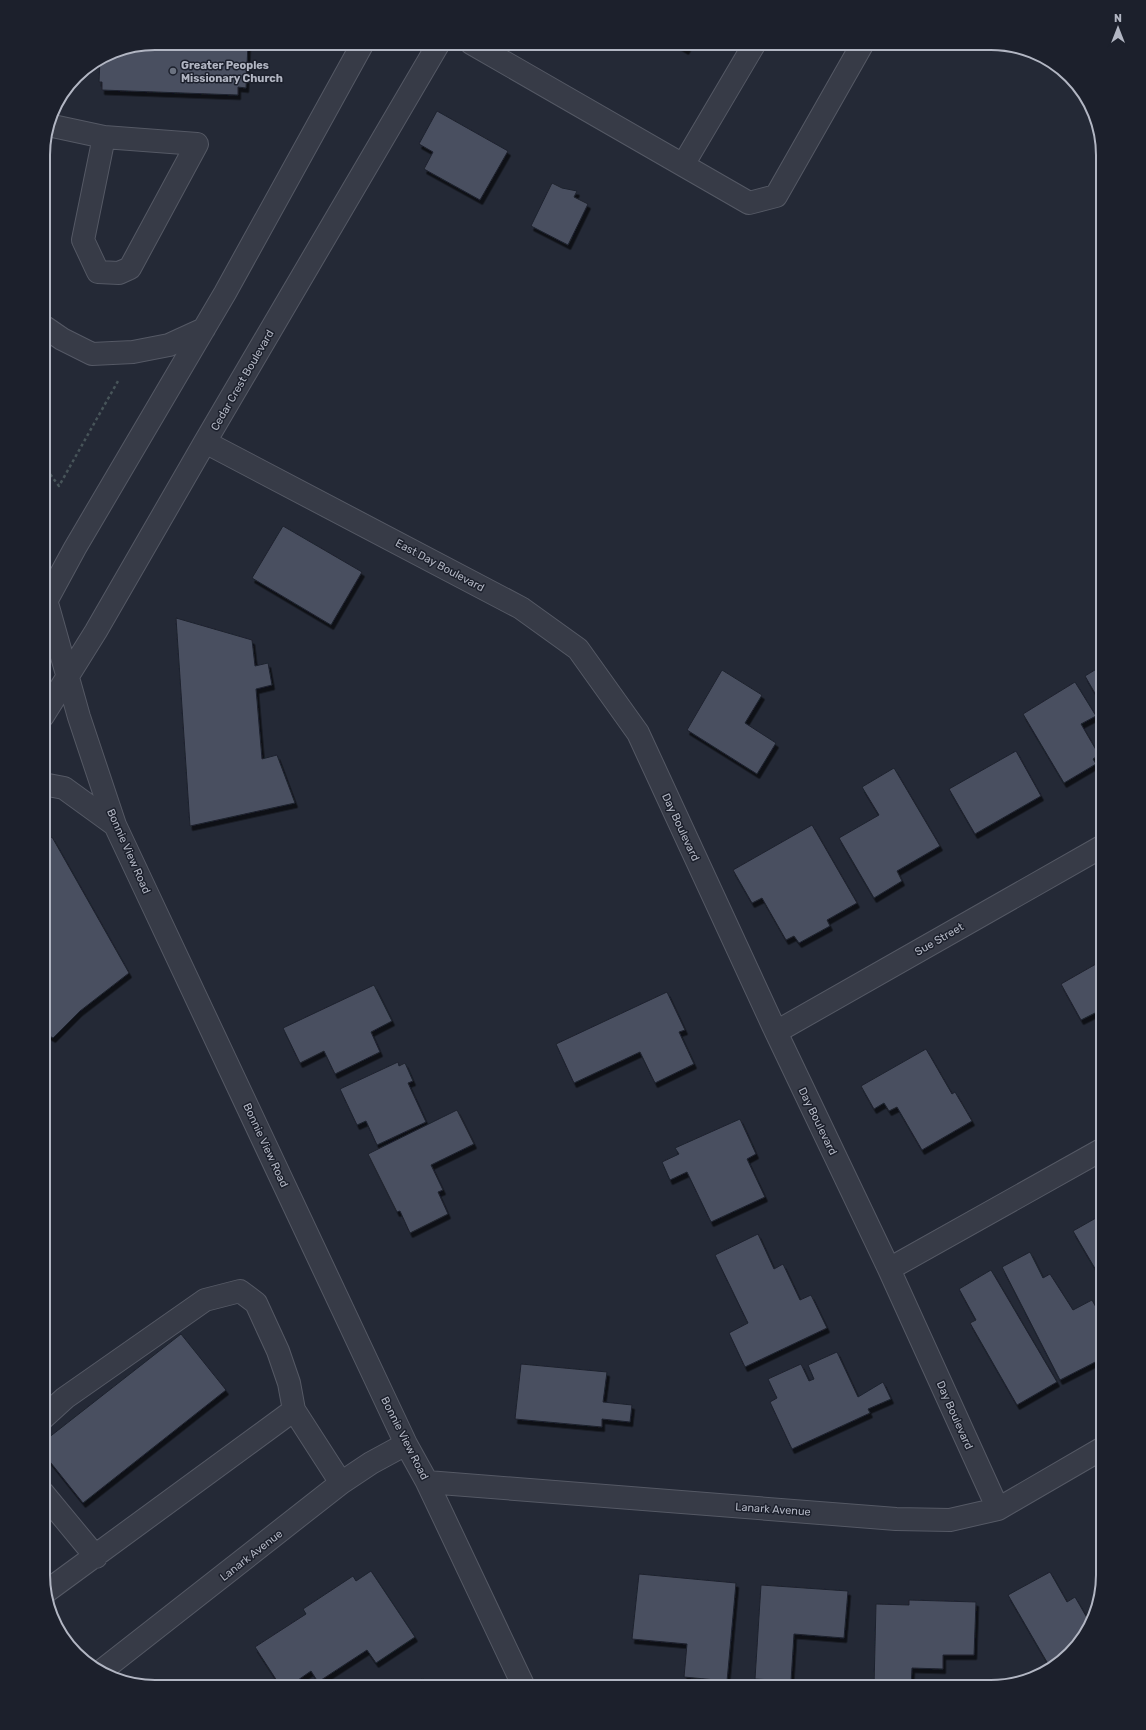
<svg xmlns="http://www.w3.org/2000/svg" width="1146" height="1730" font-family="Rubik,sans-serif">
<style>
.building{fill:#4a5060;stroke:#1e222e;filter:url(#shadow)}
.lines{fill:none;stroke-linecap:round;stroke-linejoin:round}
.minor-casing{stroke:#555965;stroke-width:24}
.path{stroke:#475459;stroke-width:2.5;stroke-dasharray:3 3;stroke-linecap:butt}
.minor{stroke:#373b47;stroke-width:22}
.worship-dot{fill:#6b7280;stroke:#1c202c;stroke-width:1.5}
.labels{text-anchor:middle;stroke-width:3;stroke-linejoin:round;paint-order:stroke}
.poi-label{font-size:11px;font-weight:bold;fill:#b2b6c3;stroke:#1c202c;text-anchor:start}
.street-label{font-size:11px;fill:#b2b6c3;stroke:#1c202c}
.rim{fill:none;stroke:#b2b6c3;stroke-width:2}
</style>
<defs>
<filter id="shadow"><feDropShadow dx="2.5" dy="4.5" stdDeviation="0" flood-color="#0009"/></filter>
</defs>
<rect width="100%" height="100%" fill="#242936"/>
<path class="building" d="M155 43H248L246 88 238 87V95L102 90V82H99L100 60 112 51Z
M674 43H690L686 50Z
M437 111 508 151 480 200 424 169 433 152 419 144Z
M552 183 562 188 577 191 574 197 588 204 568 245 531 226Z
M283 526 362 572 331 625 252 578Z
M176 618 252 640 255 666 268 663 272 685 256 689 262 759 277 755 295 803 190 826Z
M1103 665V707L1085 676Z
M722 670 762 695 745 723 776 743 757 774 687 730Z
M1075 682 1096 716 1081 724 1099 755 1093 759 1096 764 1064 783 1023 714Z
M1016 751 1041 796 975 834 949 789Z
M894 768 940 846 897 871 902 881 874 898 839 838 879 815 862 787Z
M812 825 857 903 827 920 830 926 799 943 794 936 786 940 762 898 752 903 733 870Z
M52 837 129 973 80 1011 53 1038 43 1032V842Z
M1103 960V1009L1081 1020 1061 984Z
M374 985 392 1021 371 1032 380 1052 335 1074 324 1051 300 1063 283 1028Z
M667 992 685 1030 679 1032 694 1064 655 1083 640 1052 574 1083 556 1044Z
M926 1049 952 1094 955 1092 972 1121 922 1150 897 1107 889 1111 884 1103 874 1109 861 1086Z
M398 1062 399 1066 405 1063 413 1081 408 1083 426 1122 377 1145 366 1121 357 1125 340 1089Z
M457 1110 474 1144 431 1165 443 1190 438 1192 448 1214 410 1233 400 1211 397 1212 368 1154Z
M740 1119 756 1154 747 1159 765 1197 711 1222 687 1172 670 1180 662 1162 679 1154 675 1148Z
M1103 1214V1282L1073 1231Z
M758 1234 774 1269 783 1264 800 1300 811 1295 827 1328 745 1367 729 1333 748 1323 715 1255Z
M1030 1252 1043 1278 1050 1274 1073 1310 1092 1300 1103 1320V1358L1060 1380 1002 1267Z
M991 1270 1057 1382 1017 1405 970 1323 976 1320 959 1289Z
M181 1334 226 1390 83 1503 43 1453V1442Z
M837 1352 858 1397 883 1382 891 1399 868 1409 870 1413 792 1449 770 1402 777 1398 768 1379 801 1364 809 1381 814 1379 808 1365Z
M521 1364 607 1372 603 1402 632 1405 630 1422 602 1419V1427L515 1419Z
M1103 1539V1557L1095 1543Z
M371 1571 415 1637 376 1663 367 1650 318 1682 311 1671 288 1687H281L255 1647 306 1614 303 1609 353 1576 356 1581Z
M1050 1572 1067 1602 1075 1597 1090 1623 1088 1631 1051 1669 1008 1595Z
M639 1574 736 1583 727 1681 684 1677 687 1644 632 1639Z
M761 1585 848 1591 844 1638 794 1634 791 1681 755 1679Z
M909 1600 976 1602 974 1655H943V1669L912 1668 911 1687H874L876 1604 909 1605Z
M423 1678 428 1687H408Z"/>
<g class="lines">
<g class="minor-casing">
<path id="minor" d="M471 43 749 203 776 196 863 43
M48 125 104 137 197 144 130 268 119 273 98 272 83 240 104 137
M683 165 755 43
M43 326 62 339 92 354 133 352 169 345 204 329
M205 442 521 608 578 649 638 733 776 1032 889 1269 998 1509
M43 589 79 717 115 825 406 1444 427 1482 524 1687
M43 607 75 548 225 293 363 43
M43 716 96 631 205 442 439 43
M43 784 64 788 115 825
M776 1032 1103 846
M889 1269 1103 1149
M43 1418 65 1398 205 1300 240 1291 256 1303 278 1351 289 1383 294 1410 341 1483
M427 1482 896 1519 950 1520 998 1509 1103 1448
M43 1493 96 1557
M47 1591 294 1410
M100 1672 341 1483 371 1463 406 1444"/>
</g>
<path class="path" d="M43 433 50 474 59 486 118 381"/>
<use href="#minor" class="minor"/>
</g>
<circle class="worship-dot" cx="173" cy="71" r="4"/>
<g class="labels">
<g class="poi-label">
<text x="181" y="69">Greater Peoples<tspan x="181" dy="13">Missionary Church</tspan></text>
</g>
<g class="street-label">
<text transform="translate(242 380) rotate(-60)" y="4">Cedar Crest Boulevard</text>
<text transform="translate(440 565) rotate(28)" y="4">East Day Boulevard</text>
<text transform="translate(681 827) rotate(65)" y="4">Day Boulevard</text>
<text transform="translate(129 851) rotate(66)" y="4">Bonnie View Road</text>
<text transform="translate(939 939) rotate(-30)" y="4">Sue Street</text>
<text transform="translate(818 1121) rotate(64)" y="4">Day Boulevard</text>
<text transform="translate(266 1145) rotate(65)" y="4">Bonnie View Road</text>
<text transform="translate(955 1415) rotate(66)" y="4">Day Boulevard</text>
<text transform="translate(405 1438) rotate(63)" y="4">Bonnie View Road</text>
<text transform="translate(773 1509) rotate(4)" y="4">Lanark Avenue</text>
<text transform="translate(251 1555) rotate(-38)" y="4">Lanark Avenue</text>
</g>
</g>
<path d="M0 0H1146V1730H0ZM155 50H991A105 105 0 0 1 1096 155V1575A105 105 0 0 1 991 1680H155A105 105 0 0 1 50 1575V155A105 105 0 0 1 155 50Z" fill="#1c202c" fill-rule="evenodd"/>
<path class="rim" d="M155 50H991A105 105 0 0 1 1096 155V1575A105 105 0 0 1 991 1680H155A105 105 0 0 1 50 1575V155A105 105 0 0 1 155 50Z"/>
<g transform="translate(1118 28)" stroke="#1c202c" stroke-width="3" paint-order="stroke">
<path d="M0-3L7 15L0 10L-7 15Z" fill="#b2b6c3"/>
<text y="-6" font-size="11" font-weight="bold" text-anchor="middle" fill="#b2b6c3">N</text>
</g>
</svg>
